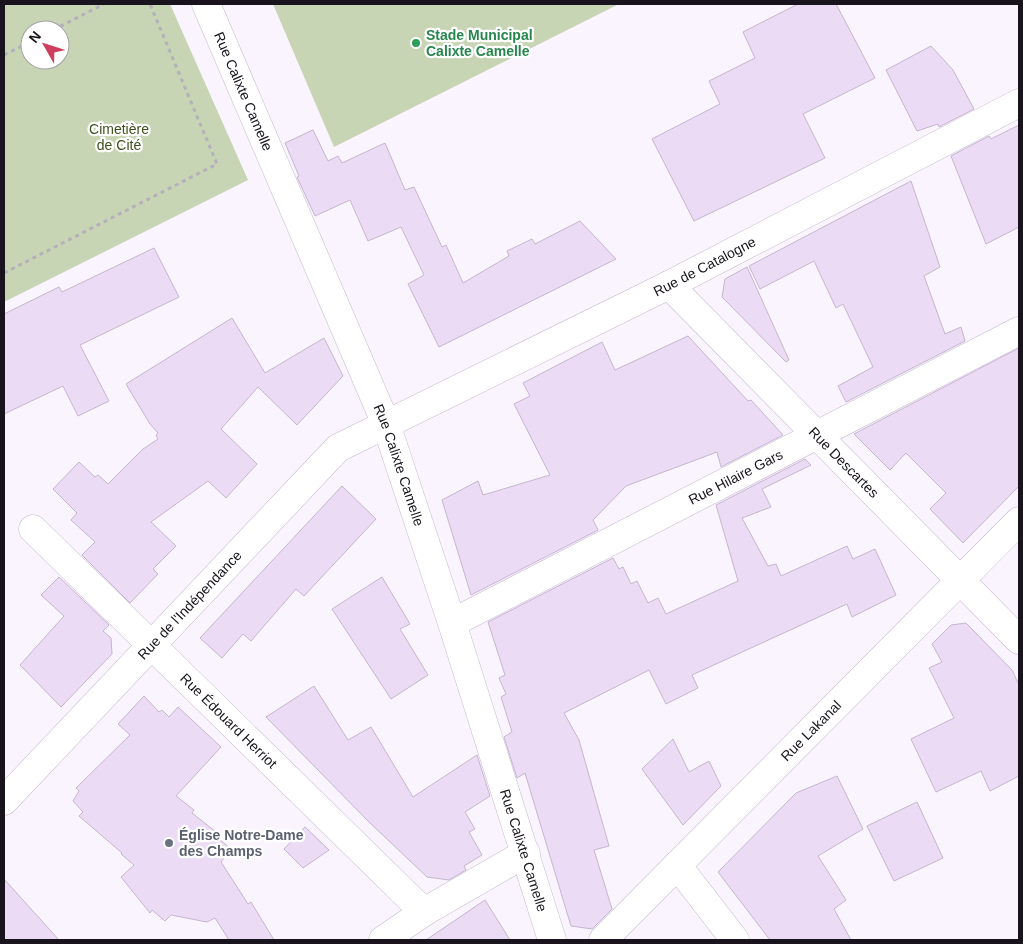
<svg xmlns="http://www.w3.org/2000/svg" width="1023" height="944" font-family="Helvetica,sans-serif">
<style>
.green{fill:#c7d5b5;fill-rule:evenodd}
.building{fill:#ecdbf5;stroke:#c6b5ce}
.lines{fill:none;stroke-linecap:round;stroke-linejoin:round}
.minor-casing{stroke:#c7b8d2;stroke-width:29}
.path{stroke:#b5b0ba;stroke-width:3;stroke-dasharray:4 4;stroke-linecap:butt}
.minor{stroke:#fff;stroke-width:28}
.leisure-dot{fill:#2e9e5b;stroke:#fff;stroke-width:2}
.worship-dot{fill:#6b7280;stroke:#fff;stroke-width:2}
.labels{text-anchor:middle;stroke-width:4.5;stroke-linejoin:round;paint-order:stroke}
.leisure-label{font-size:14px;font-weight:bold;fill:#27864d;stroke:#fff;text-anchor:start}
.street-label{font-size:14px;fill:#18131c;stroke:#fff}
.park-label{font-size:14px;fill:#3c501b;stroke:#fff}
.worship-label{font-size:14px;font-weight:bold;fill:#5b616d;stroke:#fff;text-anchor:start}
</style>
<rect width="100%" height="100%" fill="#faf4ff"/>
<path class="green" d="M4 4H170L248 180 4 302ZM30 30H60V60H30Z
M273 4H619L334 147Z"/>
<path class="building" d="M798 4H836L875 78 803 114 825 158 694 221 652 139 720 104 709 81 755 58 743 32Z
M931 46 953 70 974 109 939 127 938 124 917 131 886 70Z
M1019 125V227L986 244 951 156 989 136 991 139Z
M313 130 328 161 338 156 342 163 385 143 405 190 414 187 442 247 446 245 463 283 509 256 507 251 532 239 535 244 580 221 616 259 439 347 408 284 424 275 401 227 368 241 350 200 315 216 297 177 299 176 285 143Z
M911 181 940 267 924 276 945 334 961 327 965 341 846 402 838 386 873 367 843 304 836 308 814 261 760 289 749 266Z
M154 248 179 297 80 345 109 401 78 416 63 386 4 414V314L59 287 62 292Z
M747 267 789 360 786 362 722 297 725 279Z
M232 318 265 373 324 338 343 376 297 425 258 387 221 429 257 464 226 498 208 481 151 522 176 546 153 569 158 574 130 603 82 555 95 542 71 520 77 513 53 489 79 462 95 477 98 475 108 484 143 449 158 439 156 435 158 433 150 424 126 384Z
M688 336 748 401 751 400 783 435 721 467 717 452 626 486 593 520 598 530 471 595 442 500 478 481 483 495 550 475 514 404 530 396 523 383 602 342 615 370Z
M1019 348V486L963 543 930 509 946 493 906 453 890 470 854 434Z
M805 459 811 465 762 489 771 507 742 518 768 566 776 564 781 576 847 546 853 559 875 549 896 595 852 617 847 604 692 675 698 688 666 704 649 670 564 713 579 740 609 846 594 850 612 909 592 929 571 926 525 773 517 778 504 737 512 732 501 697 506 694 499 678 505 675 488 622 613 558 619 569 623 567 631 584 637 581 648 603 658 598 666 614 738 581 716 505Z
M342 486 376 519 304 596 296 589 251 641 243 634 222 658 200 638Z
M59 577 109 625 103 631 111 638 112 654 61 707 20 665 64 616 41 595Z
M382 577 410 624 400 629 428 675 391 699 332 609Z
M966 623 1012 670 1019 685V776L990 791 981 771 936 792 911 739 954 718 929 668 942 662 932 644 951 625Z
M314 686 348 740 371 727 413 797 477 755 490 796 465 812 475 829 469 832 482 855 464 866 466 870 449 880 427 877 369 822 266 717Z
M144 696 159 712 162 710 169 717 178 707 221 747 176 796 194 810 192 813 221 836 219 839 231 849 221 862 248 904 251 902 274 940H229L215 918 207 922 171 915 165 921 152 910 150 913 121 877 134 865 121 854 122 853 79 816 83 812 73 801 79 791 76 788 130 735 118 724Z
M673 739 689 772 709 761 721 786 683 825 642 769Z
M837 776 863 829 818 856 846 900 834 909 851 940H770L718 872 796 793Z
M917 802 943 858 894 881 867 826Z
M305 827 329 850 303 868 284 849Z
M4 879 59 940H4Z
M485 900 510 940H426Z"/>
<g class="lines">
<g class="minor-casing">
<g id="minor">
<path id="s1" d="M206 4 386 424 452 623 552 940"/>
<path id="s2" d="M669 285 1019 640"/>
<path id="s3" d="M33 529 424 912"/>
<path id="s4" d="M452 623 1019 331"/>
<path id="s5" d="M4 801 338 448 669 285 1019 103"/>
<path d="M677 865 735 940"/>
<path d="M383 940 424 912 526 853"/>
<path id="s6" d="M603 940 1019 521"/>
</g>
</g>
<path class="path" d="M53 30 104 4
M4 55 30 42
M4 273 217 164 150 4"/>
<use href="#minor" class="minor"/>
</g>
<circle class="leisure-dot" cx="416" cy="43" r="5"/>
<circle class="worship-dot" cx="169" cy="843" r="5"/>
<g class="labels">
<g class="leisure-label">
<text x="426" y="40">Stade Municipal<tspan x="426" dy="16">Calixte Camelle</tspan></text>
</g>
<g class="street-label">
<text dy="5" stroke="none"><textPath href="#s1" startOffset="95">Rue Calixte Camelle</textPath></text>
<text dy="5" stroke="none"><textPath href="#s5" startOffset="895">Rue de Catalogne</textPath></text>
<text dy="5" stroke="none"><textPath href="#s2" startOffset="249">Rue Descartes</textPath></text>
<text dy="5" stroke="none"><textPath href="#s1" startOffset="500">Rue Calixte Camelle</textPath></text>
<text dy="5" stroke="none"><textPath href="#s4" startOffset="319">Rue Hilaire Gars</textPath></text>
<text dy="5" stroke="none"><textPath href="#s5" startOffset="270">Rue de l'Indépendance</textPath></text>
<text dy="5" stroke="none"><textPath href="#s3" startOffset="274">Rue Édouard Herriot</textPath></text>
<text dy="5" stroke="none"><textPath href="#s6" startOffset="295">Rue Lakanal</textPath></text>
<text dy="5" stroke="none"><textPath href="#s1" startOffset="905">Rue Calixte Camelle</textPath></text>
</g>
<g class="park-label">
<text x="119" y="134">Cimetière<tspan x="119" dy="16">de Cité</tspan></text>
</g>
<g class="worship-label">
<text x="179" y="840">Église Notre-Dame<tspan x="179" dy="16">des Champs</tspan></text>
</g>
</g>
<rect width="1023" height="944" fill="none" stroke="#18131c" stroke-width="10"/>
<g transform="translate(45 45) rotate(309)"><circle r="24" fill="#ffffff" stroke="#a3a1a4"/>
<path d="M0-4L9 19L0 12L-9 19Z" fill="#ce3e5f"/>
<text y="-8" font-size="14" font-weight="bold" text-anchor="middle" fill="#18131c">N</text>
</g>
</svg>
